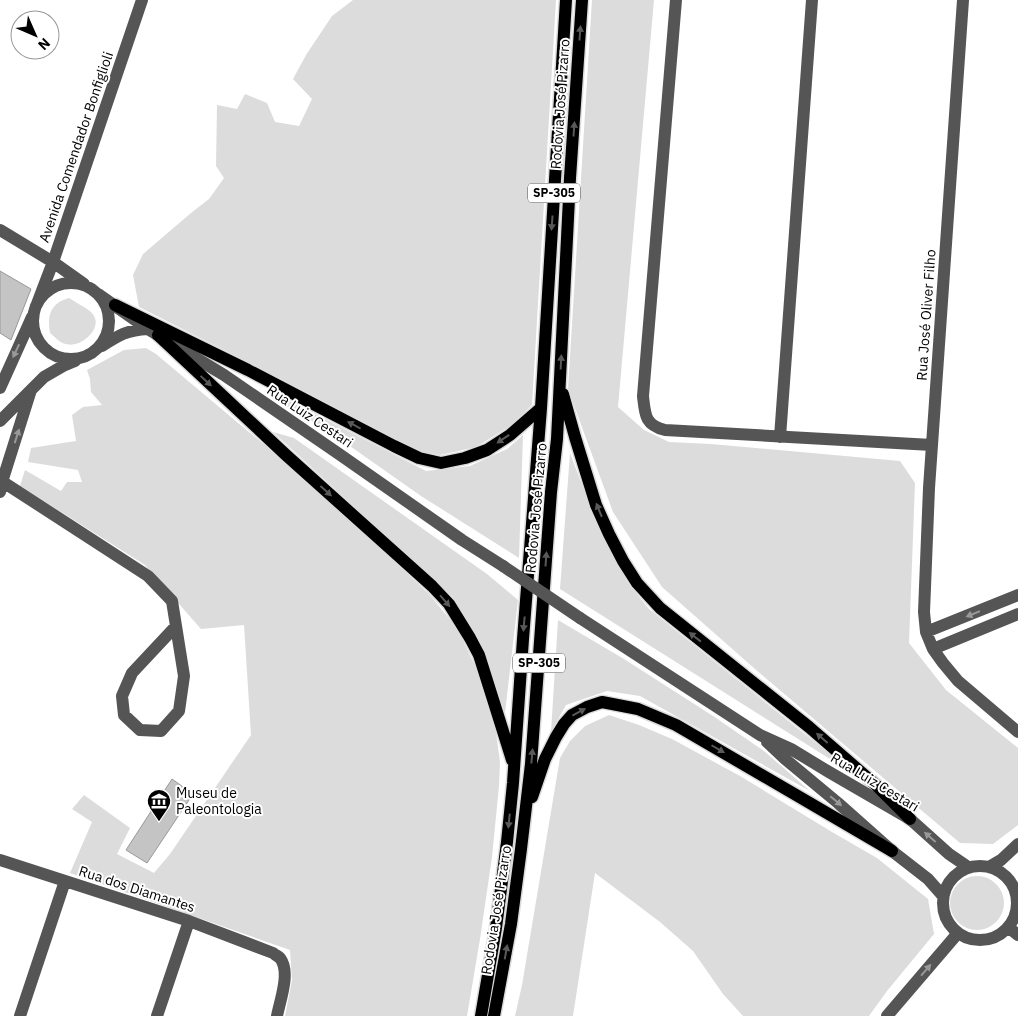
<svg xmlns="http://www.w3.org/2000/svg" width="1018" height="1016" font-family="'IBM Plex Sans',sans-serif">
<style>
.green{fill:#dcdcdc}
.building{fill:#c4c4c4;stroke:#999}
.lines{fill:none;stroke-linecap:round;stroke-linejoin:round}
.major-casing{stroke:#dbdbdb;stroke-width:15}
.minor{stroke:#555;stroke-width:12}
.major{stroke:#000;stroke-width:12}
.minor-bridge{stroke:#555;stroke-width:12}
.oneway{fill:#595959}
.oneway2{fill:#999}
.labels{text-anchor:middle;stroke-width:4;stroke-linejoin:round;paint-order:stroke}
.shield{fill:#fff;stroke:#4c4c4c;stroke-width:1}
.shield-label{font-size:12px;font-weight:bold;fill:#000}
.street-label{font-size:14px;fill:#000;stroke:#fff}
.poi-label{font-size:14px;fill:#000;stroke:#fff;text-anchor:start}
</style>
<rect width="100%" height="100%" fill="#fff"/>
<path class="green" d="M353 0H556L532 405 510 426 476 447 440 455 419 451 285 381 139 307 133 275 143 254 191 213 209 199 224 178 216 166 217 105 237 109 245 94 267 103 275 122 299 126 312 99 293 79 306 55 332 16Z
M592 0H654L618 407 644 430 669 442 711 444 900 461 915 483 909 643 946 690 1018 748V825L993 844 960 843 755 669 662 587 613 512 568 389Z
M69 298C75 302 87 308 92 313 105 327 81 349 66 344 60 343 55 337 50 333 47 316 50 303 69 298Z
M146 348 156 354 274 453 339 510 429 594 457 628 477 670 495 725 500 762 499 786 492 857 480 939 467 1016H285L292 980 290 950 70 873 92 822 72 809 84 795 130 828 117 854 154 873 170 854 251 735 244 625 201 629 145 565 20 486 25 470 61 491 67 482H82L78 470 28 462 31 448 76 441 72 415 83 407 102 405 91 392 90 379 87 370 124 350Z
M272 392 426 471 470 466 507 449 523 435 519 558 421 496 330 432 286 406Z
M273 432 294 438 487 574 518 600 505 713 479 640 453 597Z
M570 453 598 527 628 583 649 609 857 776 560 589Z
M558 620 624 659 713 716 764 751 810 791 640 696 607 691 566 705 551 732Z
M609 715 639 725 672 739 740 776 832 832 877 858 928 899 934 934 887 991 869 1016H743L723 994 693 951 660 922 595 873 573 1016H515L522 985 560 758 570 741 585 726Z
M950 903a27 27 0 1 1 54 0a27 27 0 1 1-54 0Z"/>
<path class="building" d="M0 271 31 289 11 340 0 333Z
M172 779 193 794 147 863 126 850Z"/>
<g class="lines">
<g class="major-casing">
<path id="major" d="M115 305 248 370 394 446 419 458 441 463 465 458 487 450 510 435 541 408
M158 335 286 455 432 586 449 604 470 638 479 655 512 760
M563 394 575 437 596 505 609 534 623 561 637 583 660 608 809 727 877 786 910 819
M532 797 545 759 556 737 564 724 572 715 587 707 602 702 638 709 676 725 892 851
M481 1016 496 928 507 842 513 783 523 639 541 408 566 0
M494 1016 511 924 521 849 531 764 551 492 557 439 570 178 582 0"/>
</g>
<path class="minor" d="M676 0 643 396C645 415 645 425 665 430L932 445
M963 0 929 488 924 612 926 632 933 649 943 663 958 681 1018 732
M0 230 53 262 84 284
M33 321a38 38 0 1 1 76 0a38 38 0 1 1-76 0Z
M98 294 148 329 224 375 339 454 462 540 503 566
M37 304 53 262 142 0
M102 346C119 335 127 330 148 329
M0 388 32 317
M0 421 44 377 63 366 75 361
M780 437 812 0
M0 480 148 576 172 601 184 676 179 711 161 731 140 730 124 715 122 696 132 673 176 626
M0 492 2 482 31 390
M580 618 760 735 791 749 829 772 910 819 949 854 968 867
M926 632 1018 595
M933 649 1018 614
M767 742 785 759 838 803 892 851 928 879 943 896
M0 860 189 921 273 953C275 955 278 956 280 958 291 972 280 1000 277 1016
M943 903a37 37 0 1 1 74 0a37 37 0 1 1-74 0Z
M989 867 1001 860 1018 844
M1008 927 1018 935
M20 1016 65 881
M157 1016 189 921
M887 1016 958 933"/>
<use href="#major" class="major"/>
<path class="minor-bridge" d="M503 566 580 618"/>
</g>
<defs><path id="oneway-solid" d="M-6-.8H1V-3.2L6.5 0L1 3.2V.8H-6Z" transform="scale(1.25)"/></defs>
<g class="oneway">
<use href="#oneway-solid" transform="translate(580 33) rotate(-86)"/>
<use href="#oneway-solid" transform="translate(574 129) rotate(-86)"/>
<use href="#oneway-solid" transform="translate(552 223) rotate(94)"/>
<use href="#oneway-solid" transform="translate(561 362) rotate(-87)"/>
<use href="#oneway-solid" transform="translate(206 381) rotate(43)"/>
<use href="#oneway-solid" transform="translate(354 425) rotate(-152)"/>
<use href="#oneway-solid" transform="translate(503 439) rotate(146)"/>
<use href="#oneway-solid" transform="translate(326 491) rotate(42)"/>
<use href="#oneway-solid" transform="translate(599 510) rotate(-112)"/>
<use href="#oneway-solid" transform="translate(546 559) rotate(-86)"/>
<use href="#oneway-solid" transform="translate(445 601) rotate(49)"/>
<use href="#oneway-solid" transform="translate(524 624) rotate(95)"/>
<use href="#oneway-solid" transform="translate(695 637) rotate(-142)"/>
<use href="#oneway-solid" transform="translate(579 712) rotate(-28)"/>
<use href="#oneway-solid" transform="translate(822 738) rotate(-139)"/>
<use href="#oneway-solid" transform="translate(718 749) rotate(30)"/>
<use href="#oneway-solid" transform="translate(532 756) rotate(-85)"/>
<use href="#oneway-solid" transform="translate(509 821) rotate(96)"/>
<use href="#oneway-solid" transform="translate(506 952) rotate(-80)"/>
</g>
<g class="oneway2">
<use href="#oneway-solid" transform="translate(16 351) rotate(115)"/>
<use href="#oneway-solid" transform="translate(17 436) rotate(-72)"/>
<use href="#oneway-solid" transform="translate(973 614) rotate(158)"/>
<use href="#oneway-solid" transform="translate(836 801) rotate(40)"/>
<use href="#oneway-solid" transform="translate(930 837) rotate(-139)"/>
<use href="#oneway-solid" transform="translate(926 970) rotate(-49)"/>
</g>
<defs>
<g id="museum-pin" transform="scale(1.25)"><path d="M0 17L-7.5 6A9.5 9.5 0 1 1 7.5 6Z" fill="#000" stroke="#fff"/><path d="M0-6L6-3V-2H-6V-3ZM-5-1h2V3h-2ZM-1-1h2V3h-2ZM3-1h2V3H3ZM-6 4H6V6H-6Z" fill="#fff"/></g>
</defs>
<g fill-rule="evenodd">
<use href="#museum-pin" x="159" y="801"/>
</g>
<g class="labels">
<g class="shield">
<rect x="528" y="183.5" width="52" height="19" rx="4"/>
<rect x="513" y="653.5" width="52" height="19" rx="4"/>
</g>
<g class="shield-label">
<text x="554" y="197">SP-305</text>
<text x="539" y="667">SP-305</text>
</g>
<g class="street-label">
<text transform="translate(560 104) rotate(-86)" y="5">Rodovia José Pizarro</text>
<text transform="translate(76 147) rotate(-71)" y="5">Avenida Comendador Bonfiglioli</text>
<text transform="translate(926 315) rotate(-86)" y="5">Rua José Oliver Filho</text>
<text transform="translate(310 416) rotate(34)" y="5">Rua Luiz Cestari</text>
<text transform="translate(536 508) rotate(-85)" y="5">Rodovia José Pizarro</text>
<text transform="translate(875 782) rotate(31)" y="5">Rua Luiz Cestari</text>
<text transform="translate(137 889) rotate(18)" y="5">Rua dos Diamantes</text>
<text transform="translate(496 910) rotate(-81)" y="5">Rodovia José Pizarro</text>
</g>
<g class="poi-label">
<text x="176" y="798">Museu de<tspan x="176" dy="16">Paleontologia</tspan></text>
</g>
</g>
<g transform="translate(35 35) rotate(135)"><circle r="24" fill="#ffffff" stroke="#999999"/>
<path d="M0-4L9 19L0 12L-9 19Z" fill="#000000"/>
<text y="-8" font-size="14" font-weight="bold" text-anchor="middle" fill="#000000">N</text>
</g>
</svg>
